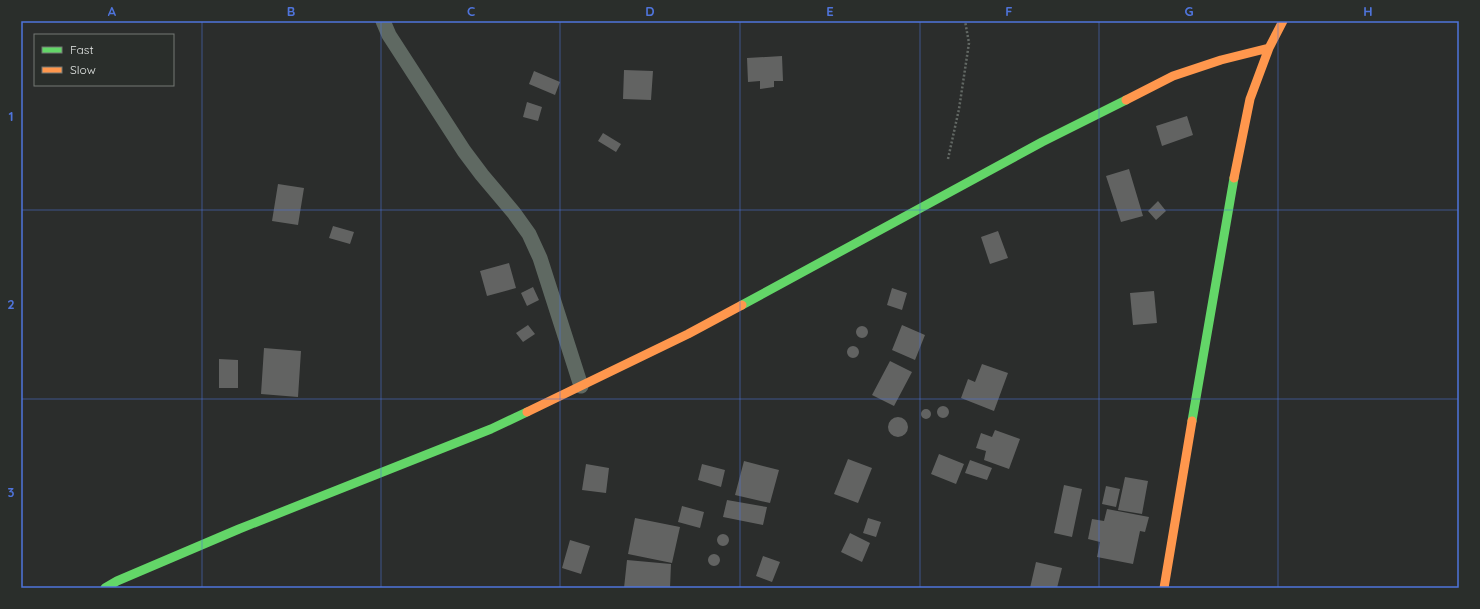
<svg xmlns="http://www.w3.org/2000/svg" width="1480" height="609" font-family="Quicksand,sans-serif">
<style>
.building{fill:#626362}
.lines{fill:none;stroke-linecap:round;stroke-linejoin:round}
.path{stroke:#626864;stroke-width:2.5;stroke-dasharray:2 2;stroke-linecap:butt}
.lane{stroke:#5f6962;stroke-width:15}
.fast{stroke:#63d668;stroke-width:9}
.slow{stroke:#ff974d;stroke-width:9}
.grid{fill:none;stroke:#4f74db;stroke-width:1;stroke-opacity:0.55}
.neatline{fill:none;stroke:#4f74db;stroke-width:1.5}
.grid-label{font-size:13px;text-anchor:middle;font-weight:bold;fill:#4f74db}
</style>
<rect width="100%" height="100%" fill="#2b2d2c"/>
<path class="building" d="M782 56 783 81H774V87L760 89V81L748 82 747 58Z
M624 70 653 71 651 100 623 99Z
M534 71 560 82 555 95 529 84Z
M527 102 542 107 538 121 523 117Z
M1187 116 1193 135 1162 146 1156 126Z
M603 133 621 144 616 152 598 141Z
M1129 169 1143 216 1121 222 1106 176Z
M278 184 304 188 298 225 272 221Z
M1158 201 1166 211 1156 220 1148 211Z
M333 226 354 232 350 244 329 238Z
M998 231 1008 258 990 264 981 237Z
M509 263 516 288 487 296 480 271Z
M533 287 539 300 527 306 521 293Z
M892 288 907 293 902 310 887 305Z
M1154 291 1157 323 1133 325 1130 293Z
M528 325 535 334 523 342 516 333Z
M902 325 925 335 915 360 892 350Z
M856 332a6 6 0 1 1 12 0a6 6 0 1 1-12 0Z
M847 352a6 6 0 1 1 12 0a6 6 0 1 1-12 0Z
M264 348 301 351 298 397 261 394Z
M219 359 238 360V388H219Z
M890 361 912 372 894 406 872 395Z
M982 364 1008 373 994 411 961 398 968 379 975 382Z
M937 412a6 6 0 1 1 12 0a6 6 0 1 1-12 0Z
M921 414a5 5 0 1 1 10 0a5 5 0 1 1-10 0Z
M888 427a10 10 0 1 1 20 0a10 10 0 1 1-20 0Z
M995 430 1020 439 1009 469 984 460 986 451 976 448 981 433 992 437Z
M939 454 964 464 956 484 931 474Z
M848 459 872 468 858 503 834 494Z
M970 460 992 468 987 480 965 473Z
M744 461 779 470 770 503 735 495Z
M586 464 609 468 606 493 582 490Z
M702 464 725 470 721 487 698 480Z
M1125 477 1148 481 1142 514 1118 510Z
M1064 485 1082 489 1072 537 1054 533Z
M1106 486 1120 489 1116 507 1102 504Z
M727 500 767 507 763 525 723 517Z
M682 506 704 512 700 528 678 522Z
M1107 509 1149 517 1145 532 1140 531 1133 564 1097 557 1100 542 1088 539 1092 519 1104 521Z
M635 518 680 527 672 563 628 554Z
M868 518 881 522 876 537 863 533Z
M850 533 870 543 862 562 841 552Z
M717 540a6 6 0 1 1 12 0a6 6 0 1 1-12 0Z
M570 540 590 546 581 574 562 568Z
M708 560a6 6 0 1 1 12 0a6 6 0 1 1-12 0Z
M763 556 780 562 772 582 756 576Z
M627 560 671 564 670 588H624Z
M1036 562 1062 568 1057 588H1030Z"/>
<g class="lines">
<path class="path" d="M948 159 959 109 969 43 965 21"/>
<path class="lane" d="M383 21 389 35 464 151 482 175 514 213 529 234 540 258 581 386"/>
<path class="fast" d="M742 305 1042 142 1126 100
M1192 421 1234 178
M105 588 117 581 239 529 491 429 527 412"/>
<path class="slow" d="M1126 100 1173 76 1221 60 1269 48
M1234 178 1250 99 1269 48 1283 21
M527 412 688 334 742 305
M1164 588 1192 421"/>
</g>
<path class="grid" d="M202 21V588M381 21V588M560 21V588M740 21V588M920 21V588M1099 21V588M1278 21V588M21 210H1459M21 399H1459"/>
<rect width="1480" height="609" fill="none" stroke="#2a2e2b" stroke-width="44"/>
<rect x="34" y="34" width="140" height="52" fill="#2a2e2b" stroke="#747875"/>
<rect x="42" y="47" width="20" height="6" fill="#63d668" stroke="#747875"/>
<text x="70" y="54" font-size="12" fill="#e4e7e5">Fast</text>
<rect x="42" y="67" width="20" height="6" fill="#ff974d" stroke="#747875"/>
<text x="70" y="74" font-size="12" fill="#e4e7e5">Slow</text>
<rect x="22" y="22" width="1436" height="565" class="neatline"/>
<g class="grid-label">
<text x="112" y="16">A</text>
<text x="291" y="16">B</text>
<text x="471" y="16">C</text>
<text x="650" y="16">D</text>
<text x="830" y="16">E</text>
<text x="1009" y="16">F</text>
<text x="1189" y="16">G</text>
<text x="1368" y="16">H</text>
<text x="11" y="121">1</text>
<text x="11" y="309">2</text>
<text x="11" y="497">3</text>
</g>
</svg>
